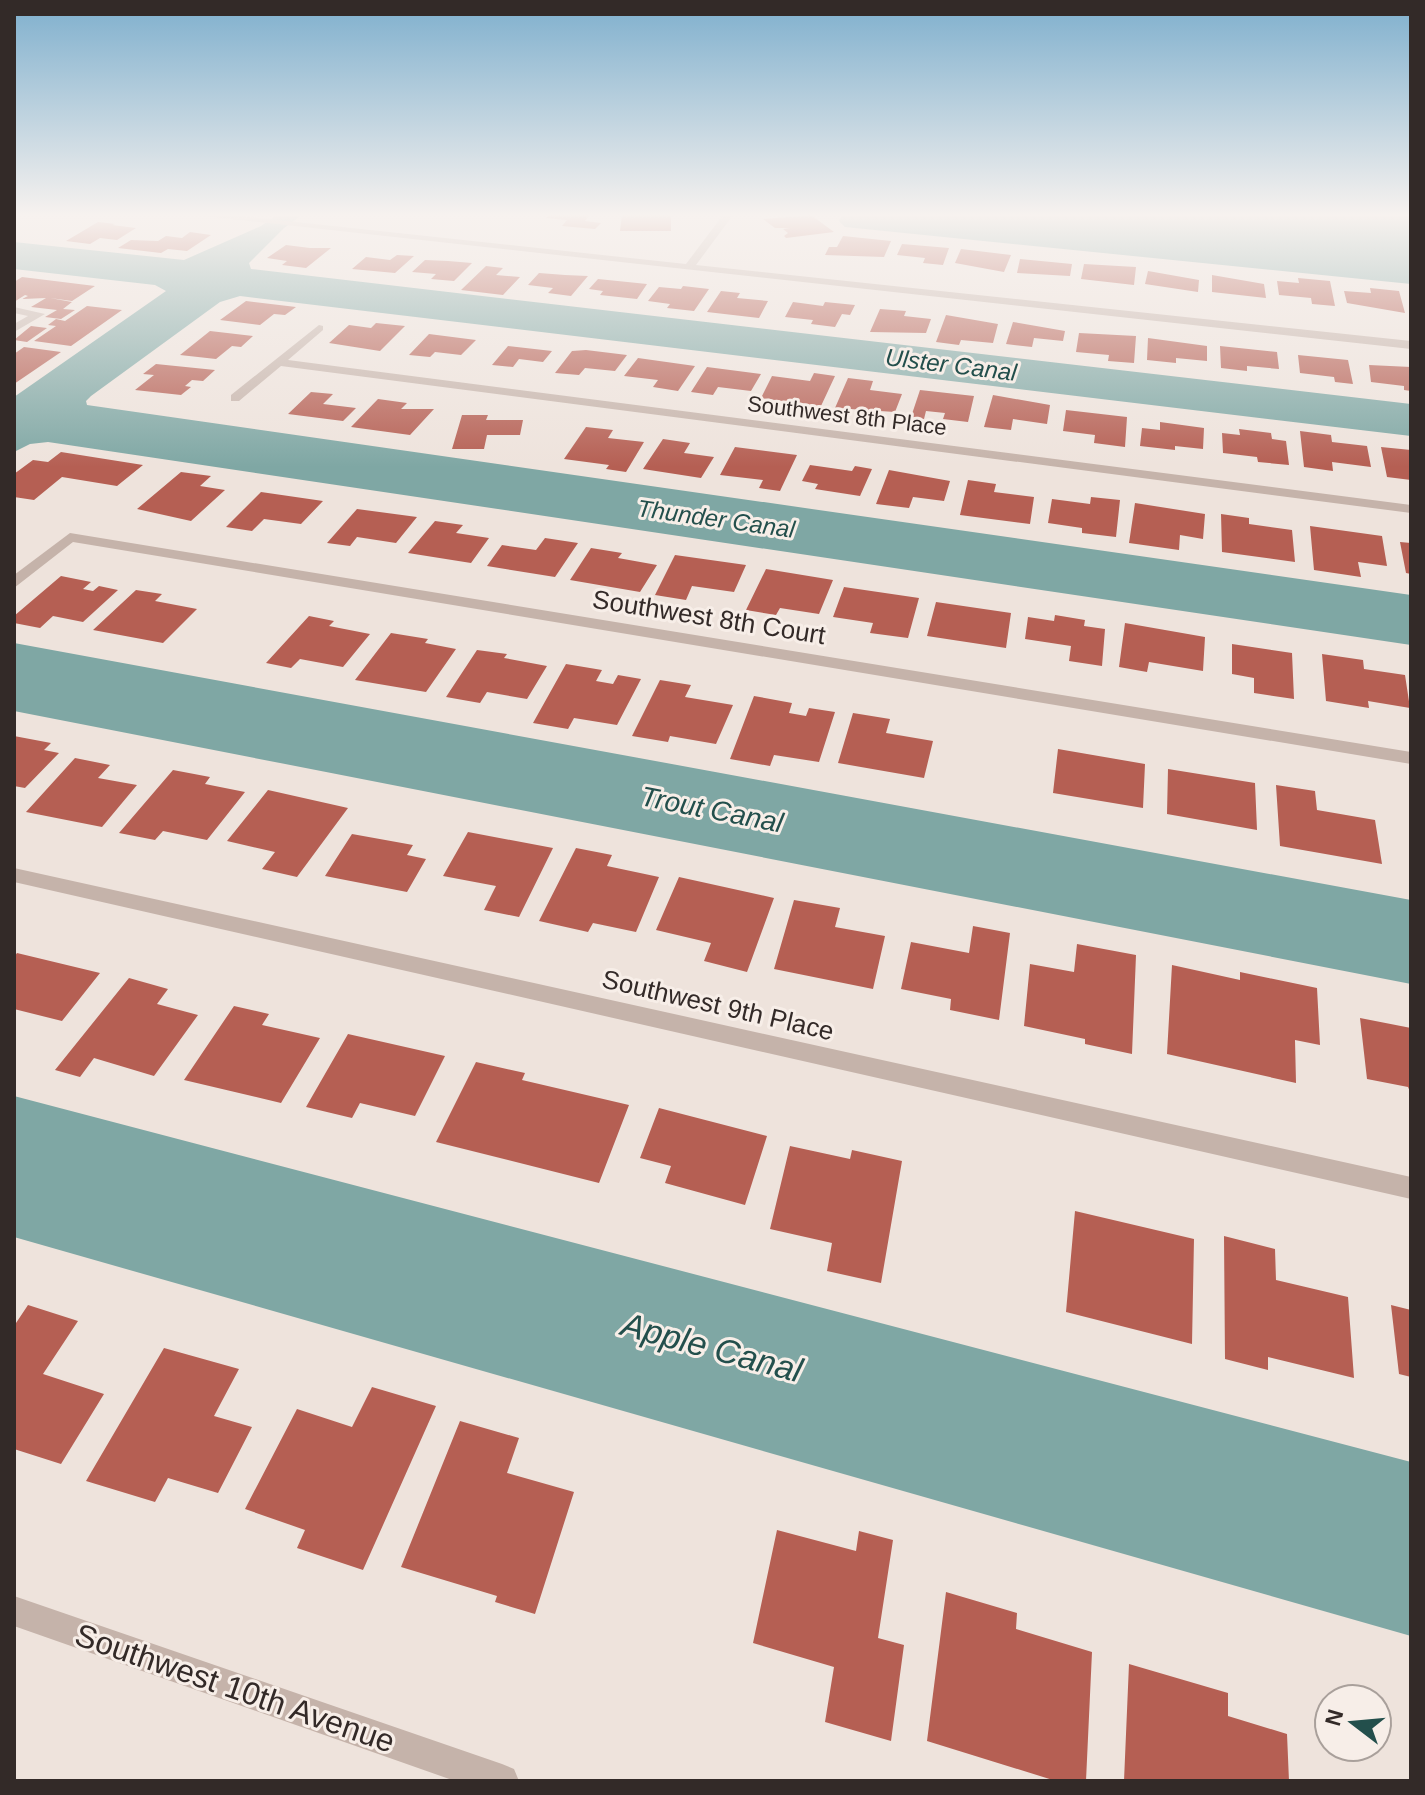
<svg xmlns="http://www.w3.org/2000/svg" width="1425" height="1795" font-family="Helvetica,sans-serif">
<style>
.water{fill:#7fa7a4}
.building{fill:#b55f53}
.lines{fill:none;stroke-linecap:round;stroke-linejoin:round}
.minor{fill:#c5b3aa;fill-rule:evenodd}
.labels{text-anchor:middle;stroke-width:6;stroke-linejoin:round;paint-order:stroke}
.far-street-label{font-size:22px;fill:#332a28;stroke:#f7eee8}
.far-water-label{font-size:24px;font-style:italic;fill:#234f4c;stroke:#f7eee8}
.street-label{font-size:26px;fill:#332a28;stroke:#f7eee8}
.water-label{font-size:28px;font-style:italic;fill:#234f4c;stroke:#f7eee8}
.near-street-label{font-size:32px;fill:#332a28;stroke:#f7eee8}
.near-water-label{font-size:34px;font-style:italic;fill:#234f4c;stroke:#f7eee8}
</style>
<rect width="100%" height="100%" fill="#eee3dc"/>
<path class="water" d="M277 215H302L284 228 249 263 251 269 1411 404V436L240 296 220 302 91 396 86 401 87 405 1411 595V645L48 442 30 444 14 452V397L166 291 155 285 14 269V242L184 260 261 226Z
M842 215H1411V284L845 227 839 221Z
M14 643 1411 900V984L14 711Z
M14 1096 1411 1462V1636L14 1237Z"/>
<path class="building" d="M549 215H590L585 221 601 223 595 229 562 226 567 220 546 218Z
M622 215H671V231H620Z
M811 215 834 232 786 238 784 236 788 233 783 229 790 228H775L763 219Z
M98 222 115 224 112 225 136 228 117 240 100 238 90 244 66 241Z
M190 232 211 235 187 251 168 249 161 253 118 248 131 240 158 241 166 236 182 238Z
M843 236 891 241 884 257 825 255 829 247H837Z
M902 244 949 248 943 265 923 263 925 258 897 255Z
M286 245 310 248H331L306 268 282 265 287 261 267 258Z
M961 249 1011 255 1004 272 955 263Z
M397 255 414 256 395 273 352 269 366 257 390 260Z
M1020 259 1072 264 1070 276 1017 273Z
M425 260 448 261 472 263 454 281 431 279 436 274 412 272Z
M1084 264 1136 267 1134 285 1081 279Z
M486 266 503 268 496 275 520 277 503 295 461 290Z
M1148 271 1199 280 1198 292 1145 284Z
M539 273 565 275 588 276 571 296 548 293 553 288 528 285Z
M1212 275 1264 284 1266 298 1212 292Z
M22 277 95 286 72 301 50 298 72 302 63 309 75 310 61 319 45 317 57 310 31 307 46 298 22 299 28 296 25 295 14 302V282Z
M1298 278 1330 281 1335 306 1312 304 1311 298 1279 295 1277 281 1299 283Z
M598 279 647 284 637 299 600 295 603 291 589 289Z
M683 286 709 289 694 311 667 308 670 304 648 301 659 287 681 289Z
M1370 288 1399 291 1405 313 1347 303 1344 291 1371 293Z
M721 291 740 293 737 298 768 301 759 318 707 312Z
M246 301 296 307 285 315 274 314 260 325 220 320Z
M793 302 823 306 825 302 855 305 850 315 842 314 835 327 811 324 813 320 785 317Z
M87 306 122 310 71 346 34 341 56 326 48 325 56 319 65 321Z
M880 309 906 311 904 316 931 319 926 333 870 332Z
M946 315 998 324 993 343 961 340 959 345 936 342Z
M1013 322 1065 331 1063 341 1034 338 1032 347 1006 344Z
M376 323 405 326 380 351 329 343 349 325 371 328Z
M31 326 47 328 27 342 14 340Z
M210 331 253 336 241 347 232 346 216 359 180 355Z
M1079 333 1136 336 1134 363 1108 361 1109 355 1076 352Z
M429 334 476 340 461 355 435 352 430 357 409 355Z
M1148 338 1207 346V361L1176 358V363L1147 360Z
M508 346 552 351 543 362 519 359 513 367 492 365Z
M1220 346 1277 352 1279 369 1247 366V371L1221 368Z
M24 347 61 352 14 384V354Z
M586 350 627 355 615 371 585 368 579 375 555 373 572 351Z
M1298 355 1348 360 1353 384 1335 382 1334 377 1300 373Z
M638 358 695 366 678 391 653 387 658 380 624 376Z
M156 364 215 370 203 381 192 380 185 386 191 387 181 395 135 390 154 375 143 374Z
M1369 365 1411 367V391L1404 390V386L1371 382Z
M707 367 761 374 751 391 718 387 713 395 691 392Z
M814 373 835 376 821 406 761 398 772 376 810 381Z
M848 378 873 381 870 390 902 394 895 412 835 408Z
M920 390 974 396 968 422 943 419 945 413 926 411 924 419 911 417Z
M311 392 333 394 323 404 356 408 343 421 288 414Z
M993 395 1050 405 1047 424 1013 419 1011 430 984 427Z
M378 399 407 403 401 409H434L410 435 351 427Z
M1066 410 1127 417 1125 447 1094 443 1095 435 1063 431Z
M462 415H488L486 420H523L520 435H487L484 449H452Z
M1160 422 1204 428 1203 449 1175 446V450L1140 446 1142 428 1160 430Z
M586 427 613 430 608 438 644 442 626 472 606 469 609 465 564 459Z
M1239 429 1271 433 1272 439 1286 441 1289 465 1258 462 1257 457 1223 453 1222 433 1240 435Z
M1300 431 1331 435 1332 442 1367 446 1371 467 1332 462 1333 471 1304 467Z
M663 439 690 443 684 453 714 457 701 478 643 469Z
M735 447 797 455 780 491 759 488 763 480 720 475Z
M1381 447 1411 450V480L1387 477Z
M61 452 143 465 117 486 62 477 34 500 14 497V474L33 460 48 462Z
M810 465 852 471 855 466 872 469 860 496 815 489 818 484 802 481Z
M889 470 950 481 944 501 913 497 909 508 876 504Z
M181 472 211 476 200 486 225 490 191 521 137 509Z
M968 480 996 484 994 492 1034 497 1030 524 960 515Z
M261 492 323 501 301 524 264 519 252 531 226 527Z
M1091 497 1120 500 1116 537 1082 533V528L1048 523 1052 499 1090 504Z
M1135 503 1205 514 1203 539 1180 535 1179 550 1129 543Z
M357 509 417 517 396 543 357 537 350 546 327 543Z
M1221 514 1249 518V524L1292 530 1295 562 1222 552Z
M435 521 463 525 456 533 489 538 471 563 408 553Z
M1310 526 1382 536 1387 566 1358 562 1361 577 1314 570Z
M545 538 578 543 555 577 487 566 502 545 536 550Z
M1400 542 1411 543V574L1406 573Z
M591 548 622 553 618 558 657 565 640 592 570 580Z
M675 555 746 565 734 592 692 586 686 600 655 595Z
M766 569 833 580 819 614 780 608 776 615 746 610Z
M61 576 91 582 83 589 93 591 99 586 118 590 83 622 53 616 40 628 14 623V616Z
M844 587 919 598 908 638 870 633 873 623 833 617Z
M136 590 162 594 155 601 197 609 163 643 93 630Z
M936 602 1011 613 1006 648 927 636Z
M1055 615 1085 620 1084 626 1105 629 1102 666 1069 661 1071 646 1025 639 1028 617 1054 621Z
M309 616 334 621 329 626 370 634 343 667 300 659 291 668 266 663Z
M1125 623 1205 637 1203 671 1149 662 1147 672 1119 667Z
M391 633 428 639 425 643 456 649 426 692 355 680Z
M1232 644 1292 653 1294 699 1254 693V678L1232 674Z
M477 650 507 654 504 658 547 666 527 699 487 692 480 703 446 697Z
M1322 654 1363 660 1364 669 1405 675 1410 708 1368 701 1369 708 1326 701Z
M566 664 602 670 596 681 613 684 618 675 641 679 617 725 574 718 568 729 533 723Z
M660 680 691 685 685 697 733 705 716 744 670 736 668 742 632 736Z
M754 696 792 703 789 713 806 716 809 708 835 712 819 762 774 755 770 766 730 759Z
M853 713 890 719 886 733 933 741 924 778 838 763Z
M14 736 51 743 44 750 59 753 25 788 14 786Z
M1058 749 1145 764 1143 808 1053 793Z
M75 758 110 765 98 778 137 785 102 827 26 812Z
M1168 769 1255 783 1257 830 1167 814Z
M173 770 210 777 205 784 245 792 207 840 163 831 155 840 119 833Z
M1276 785 1315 791 1317 810 1375 820 1382 864 1280 846Z
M268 790 348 808 297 877 262 869 275 852 227 841Z
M468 832 553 848 519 917 484 910 496 886 443 876Z
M352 834 413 845 407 855 426 859 407 892 325 876Z
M576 848 612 855 607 866 659 877 636 932 593 923 588 932 539 921Z
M679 877 774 898 747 972 704 961 711 943 656 930Z
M794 900 840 908 835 927 885 936 873 989 774 969Z
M973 926 1010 933 999 1020 950 1010 951 999 901 989 911 942 969 953Z
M1077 944 1136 955 1132 1054 1085 1044V1039L1024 1026 1030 964 1074 972Z
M17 953 100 973 62 1021 14 1009V957Z
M1172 965 1240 980V972L1317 988 1320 1045 1295 1040 1296 1083 1167 1054Z
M129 978 168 989 157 1004 198 1015 154 1076 94 1058 80 1077 55 1070Z
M234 1006 269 1014 262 1025 320 1038 281 1103 184 1080Z
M1360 1018 1411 1028V1094L1408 1087 1367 1079Z
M348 1034 445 1056 415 1116 360 1103 352 1118 306 1107Z
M476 1062 525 1073 522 1080 629 1105 599 1183 436 1142Z
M659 1108 767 1136 745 1205 665 1183 671 1166 640 1158Z
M790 1146 850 1159 852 1150 902 1161 881 1283 827 1271 832 1243 770 1229Z
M1075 1211 1194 1239 1192 1344 1066 1312Z
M1224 1236 1275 1249 1276 1280 1348 1297 1354 1378 1268 1357V1370L1225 1359Z
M28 1305 78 1321 43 1374 104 1394 61 1464 14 1449V1326Z
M1391 1305 1411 1310V1377L1399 1374Z
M164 1348 239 1369 214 1416 252 1427 218 1493 168 1478 155 1502 86 1481Z
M372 1387 436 1406 363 1570 297 1548 305 1530 245 1509 297 1409 352 1427Z
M460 1421 519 1438 507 1473 574 1492 535 1614 495 1602 497 1596 401 1567Z
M777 1530 856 1551 859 1531 893 1540 878 1638 904 1645 891 1741 825 1722 834 1667 753 1643Z
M946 1592 1017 1613 1016 1629 1092 1652 1086 1781H1056L927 1741Z
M1129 1664 1228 1693V1716L1287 1734 1289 1781H1124Z"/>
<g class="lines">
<path class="minor" d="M194 215H230L686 264 723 215H733L696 265 1411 341V349Z
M14 307 45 314 14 332V324L28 316 14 313Z
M319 325 323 326V330L288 360 1411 505V513L281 366 239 401H231V395Z
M70 533 1411 752V764L73 542 14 588V575Z
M14 868 1411 1177V1199L14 882Z
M14 1596 502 1764 514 1769 519 1781H455L14 1626Z"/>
</g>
<linearGradient id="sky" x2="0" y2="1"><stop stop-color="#7eafcd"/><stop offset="0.46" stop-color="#f7f2ef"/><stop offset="1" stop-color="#f7f2ef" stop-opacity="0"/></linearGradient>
<rect width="1425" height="467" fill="url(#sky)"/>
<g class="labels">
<g class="far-street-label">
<text transform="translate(847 415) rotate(7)" y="8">Southwest 8th Place</text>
</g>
<g class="far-water-label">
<text transform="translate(951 365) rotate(7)" y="8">Ulster Canal</text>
<text transform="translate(716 519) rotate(8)" y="8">Thunder Canal</text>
</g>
<g class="street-label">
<text transform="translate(709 617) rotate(9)" y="9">Southwest 8th Court</text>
<text transform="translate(718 1005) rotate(13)" y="9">Southwest 9th Place</text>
</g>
<g class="water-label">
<text transform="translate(712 809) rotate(11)" y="10">Trout Canal</text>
</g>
<g class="near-street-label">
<text transform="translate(235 1688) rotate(19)" y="11">Southwest 10th Avenue</text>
</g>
<g class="near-water-label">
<text transform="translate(712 1347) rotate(15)" y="12">Apple Canal</text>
</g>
</g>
<rect width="1425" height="1795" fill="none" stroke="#332a28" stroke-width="32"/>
<g transform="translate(1353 1723) rotate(286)"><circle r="38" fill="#f7eee8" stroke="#a9a09b" stroke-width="2"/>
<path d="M0-6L14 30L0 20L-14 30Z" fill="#234f4c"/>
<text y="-12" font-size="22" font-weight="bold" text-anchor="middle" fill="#332a28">N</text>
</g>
</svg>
